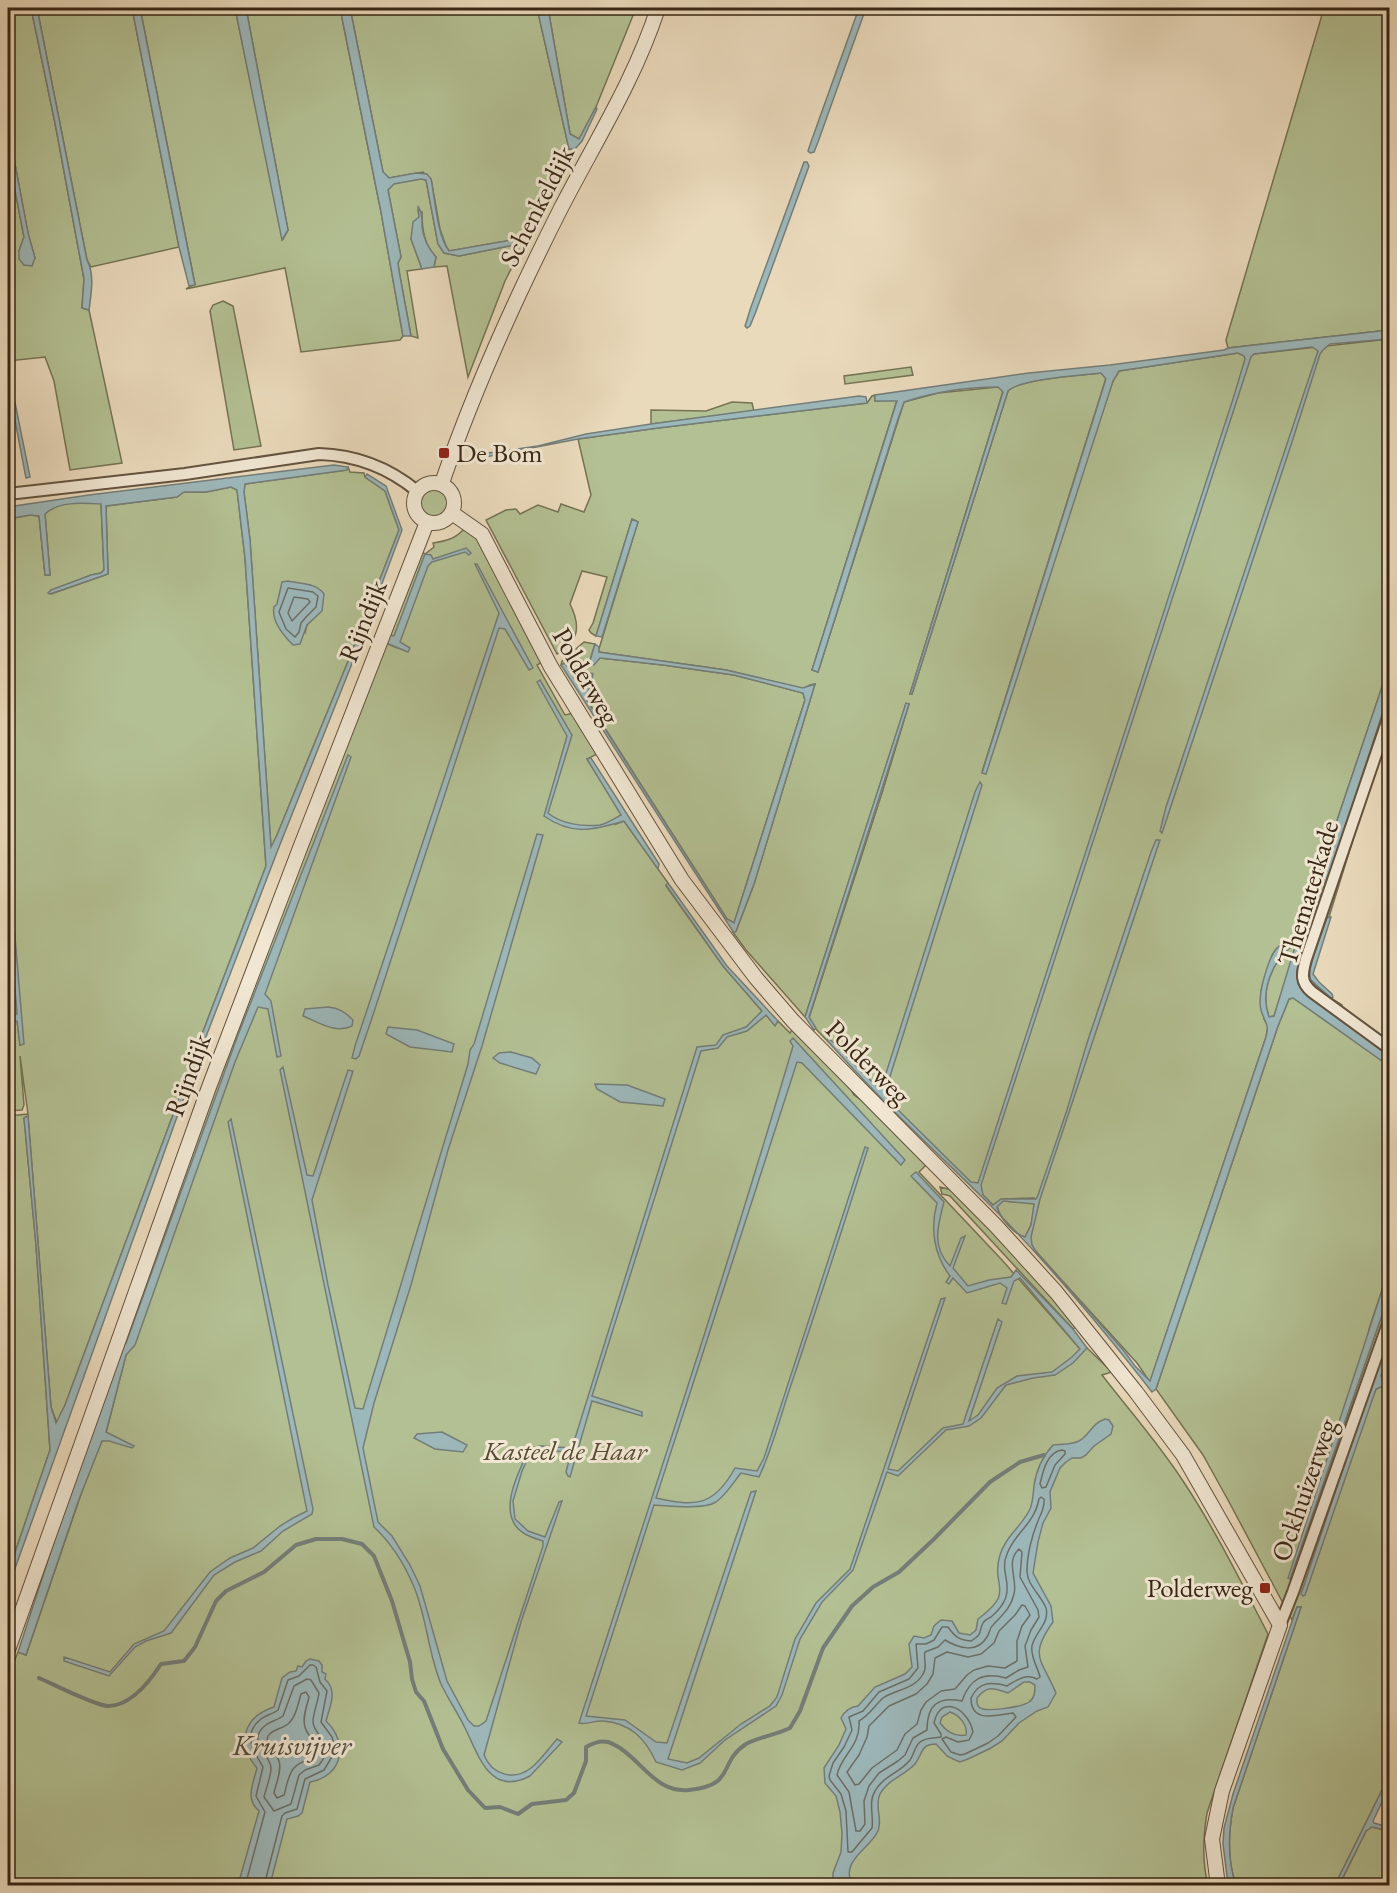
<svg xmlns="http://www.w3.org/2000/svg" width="1397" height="1893" font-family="'EB Garamond',serif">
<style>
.green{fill:#b3c093;stroke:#757354;stroke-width:1.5;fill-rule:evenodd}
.water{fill:#9db8bb;stroke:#747e79;stroke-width:1.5;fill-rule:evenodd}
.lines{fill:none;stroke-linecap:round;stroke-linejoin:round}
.shore{stroke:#6a6f68;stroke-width:1.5}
.stream{stroke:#747e79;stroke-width:4}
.minor-casing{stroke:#64533f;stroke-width:14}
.tertiary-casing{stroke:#64533f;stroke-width:16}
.minor{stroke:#f1e7d3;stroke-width:10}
.tertiary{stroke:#f1e7d3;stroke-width:14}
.poi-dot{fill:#8f2418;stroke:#f1e7d3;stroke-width:2}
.labels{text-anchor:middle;stroke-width:6;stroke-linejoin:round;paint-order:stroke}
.street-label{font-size:27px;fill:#372615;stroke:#f1e7d3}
.poi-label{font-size:27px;fill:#372615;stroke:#f1e7d3;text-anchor:start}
.park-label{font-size:27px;font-style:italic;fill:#564c34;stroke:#f1e7d3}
.water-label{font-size:28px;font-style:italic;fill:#504a3e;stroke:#f1e7d3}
</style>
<rect width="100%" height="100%" fill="#eadabc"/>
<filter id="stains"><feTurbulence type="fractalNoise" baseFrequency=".00333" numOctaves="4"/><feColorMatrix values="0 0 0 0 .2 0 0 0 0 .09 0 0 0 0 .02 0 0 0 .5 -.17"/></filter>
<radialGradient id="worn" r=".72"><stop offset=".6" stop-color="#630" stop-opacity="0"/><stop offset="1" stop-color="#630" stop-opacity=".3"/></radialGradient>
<path class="green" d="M8 8H31L55 123 84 279 82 308 89 310 122 463 70 470 54 381 45 357 8 361V154L24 237 19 251 24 265 35 258 28 234 8 127Z
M37 8H132L179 247 91 267 87 260Z
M140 8H235L283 239 288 230 246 8H340L381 212 403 336 400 340 301 352 285 268 186 289 195 284Z
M350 8H537L569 149 573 150 530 237 449 251 446 246 440 229 431 179 423 172 389 178 383 172Z
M548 8H636L596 107 579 139 570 134Z
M1324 8H1389V330L1228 348 1226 340Z
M421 179 426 180 438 244 444 253 459 256 524 243 505 281 468 377 447 266 434 267 436 257C424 244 422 230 422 212L418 210 419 217 411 239 422 269 407 271 418 338 411 336 399 271 398 263 401 257 388 190 394 183Z
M223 301 233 306 261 446 234 450 210 311 213 305Z
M1389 339V666L1318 877 1328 884 1389 693V731L1370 785 1329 917 1310 969 1314 984 1329 997 1342 1005V1007L1389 1041V1053L1305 992 1298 984 1297 970 1321 895 1316 890 1299 936 1276 949 1272 955 1261 990 1264 1019 1268 1026 1266 1037 1150 1382 1137 1363 1028 1243 1039 1202 1034 1198 1002 1199 993 1205 839 1053 815 1028 809 1018 882 793 909 704H906L805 1017 746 950 732 931 734 933 736 931 754 884 815 684 810 685 803 689 726 670 598 652 638 522 632 519 596 636 591 633 589 630 593 623 607 577 582 571 570 604C581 626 579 642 557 654L486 520 506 510 516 509 520 514 538 505 558 512 561 504 584 512 591 495 578 439 658 428 867 403 872 396 875 395V401L897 400 812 670 818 672 904 402 938 393 998 387 1003 391 910 694H912L1008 391C1018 379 1082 375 1101 373L1106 378 982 772 1113 381 1119 371 1238 353 1246 356 1254 354Z
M911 367 913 375 845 384 844 376Z
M732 402 752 403 754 411 651 424V410L706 411Z
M348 467 350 472 364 473 365 477 385 491 399 530 349 659 277 835 271 848 250 540 244 492 245 484 346 470ZM306 585H310L311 620 307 625 305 633 274 607Z
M231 487 237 490 245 558 266 866 188 1071 192 1073 194 1083 191 1091 183 1088 65 1405 57 1423 51 1407 28 1116 24 1118 36 1245 50 1450 8 1573V1116L28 1114 20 1056 24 1105 22 1110 8 1111V1021L17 1020 20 1045 23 1044 8 854V519L30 515 39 516 45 575H50L45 514C58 500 83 503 101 503L104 570 101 573 91 575 51 594 108 574 106 506 177 497 183 492H206Z
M420 502a14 14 0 1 1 28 0a14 14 0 1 1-28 0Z
M464 529H468L480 542 544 661 537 665 565 715 574 713 599 753 587 759 622 814 616 824 624 821 668 883 666 886 723 966 762 1011 761 1019 766 1015 775 1025 778 1021 790 1033 794 1026 845 1079 854 1095 867 1104 926 1165 919 1172 1002 1260 1080 1349 1087 1348 1112 1372 1102 1375C1129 1410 1159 1444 1183 1481 1215 1529 1241 1582 1268 1634L1207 1813C1203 1837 1202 1862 1208 1885H8V1695L10 1690 8 1689C8 1675 13 1665 18 1652L26 1655 90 1468 102 1441 109 1434 106 1433 126 1355 129 1351 126 1343 124 1345 218 1079 386 643 397 648 425 554 394 637 389 635 420 551 425 554 434 547 433 543C446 541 455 539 464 529Z
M584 642 595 644 589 663 600 658 663 665 734 675 803 693 805 700 734 923 727 919 587 700 592 674 579 681 576 680 565 663 561 665 562 661Z
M8 901 17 1015 8 1016Z
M1292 946 1296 947 1274 1016 1269 1017C1260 993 1271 962 1292 946Z
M1293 998 1390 1066 1389 1269 1369 1329 1368 1336 1301 1549 1389 1295V1332L1364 1411 1376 1389 1383 1386 1390 1389 1389 1776 1335 1885H1236C1227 1860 1228 1835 1233 1808L1301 1607H1297L1292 1620 1228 1500 1203 1455 1156 1389 1278 1026 1289 999Z
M940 1187 952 1190 991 1228 1077 1326 1073 1329 950 1196 942 1194Z
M1003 1201 1034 1203 1035 1205 1031 1225 1025 1237C1014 1234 999 1217 997 1206Z
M1372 1827 1389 1831V1885L1339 1886 1366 1831Z"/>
<path class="water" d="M31 8H37L87 260C95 275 91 294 89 310L82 308 84 279 55 123Z
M132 8H140L195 285 189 286 179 247Z
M235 8H246L288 230 282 240Z
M340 8H350L383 172 389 178 416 173 427 174 431 179C435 199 437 235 449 251L529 237 553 189 555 190 528 246 524 243 459 256 444 253 438 244 426 180 421 179 394 184 388 190 401 257 398 263 399 271 411 336H403L381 212Z
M537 8H548L570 134 579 139 596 107 597 109 582 141 575 149H569Z
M859 8H866L818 142 814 152 810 153 808 151 811 142Z
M8 127 28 233 35 258 32 266 24 265 19 259V251L24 237 8 154Z
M804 162H807L809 166 755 314 750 326 747 328 745 326 751 307Z
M418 206C422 213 422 218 422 226 423 238 428 248 436 257L434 267 422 269 411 239 413 222 419 217Z
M1389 330V339L1330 344 1323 350 1320 354 1292 442 1162 833 1160 831 1166 807 1318 351 1312 347 1254 354 1251 357 981 1185 983 1195 993 1205 1001 1199H1036L1038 1195 1067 1110 1087 1043 1151 852 1156 840H1160L1040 1199 1031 1237 1032 1245 1035 1250 1124 1351 1135 1366 1150 1381 1266 1037C1270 1023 1264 1022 1261 1010 1257 996 1268 957 1278 947 1285 941 1293 941 1299 936L1316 890 1322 895 1297 970 1298 984 1305 992 1389 1053V1066L1299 1002 1293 998 1289 999 1278 1026 1156 1389 1152 1392C1099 1324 1043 1257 981 1196 929 1145 875 1095 827 1040L828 1038 833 1042 874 1084 878 1087 882 1086 975 792 980 782 982 785 887 1086 886 1096 888 1100 971 1182 978 1183 1233 399 1245 359 1244 356 1238 353 1119 371 1113 381 986 774 982 773 1106 379 1101 373C1082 375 1019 379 1008 391L912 694H910L1003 392 998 387C967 387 934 392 904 402L898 419 818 672 812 670 897 401H875V395L1029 373 1110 365 1224 350 1228 348ZM1292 946 1295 947 1274 1016 1269 1017C1260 993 1271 962 1292 946ZM1003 1201 1034 1204 1031 1225 1025 1237C1014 1234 999 1217 997 1207Z
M8 368 30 477 26 478 14 415 8 391Z
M859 396 866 397 867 403 658 428 578 439 475 459 474 455 538 446 586 434 651 424Z
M334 465 348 467 347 470 245 484 244 492 250 540 271 847 277 835 349 659 399 530 385 491 365 477 367 474 386 486 402 530 353 661 279 847 192 1073 188 1071 266 866 245 558 237 490 231 487 206 492H184L177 497 106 506 108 574 50 594 48 593 51 590 91 575 101 573 104 570 101 504C83 503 58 501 45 514L50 575H45L39 516 30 515 8 519V507L89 495Z
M632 519 638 522 602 637 596 636Z
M466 548 471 553 469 555 465 552 432 562 428 566 400 642 410 648 408 652 386 643 389 635 394 636 425 554 431 555 433 559Z
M475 564H477L533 668 529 670 505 629 499 628 373 1015 359 1056 356 1059 352 1058 355 1046 499 613Z
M288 581C301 584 317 583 324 594L322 611 307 625 300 644 293 645C283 635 271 621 274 607L277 604 282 582Z
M595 644 599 647V652L726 670 803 688 815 684 754 884 736 931 734 933 561 665 565 663 576 680H583L587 672 593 674 587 697 585 698 727 919 734 923 805 700 803 693 734 675 663 665 600 658 594 665 589 664Z
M1389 666V693L1327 884 1319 881 1318 877Z
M540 680 572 735 548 813C561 824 583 827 600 825 607 824 615 818 621 815L587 759 591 758 659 864 658 869 624 821C594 830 572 836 544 816L567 736 537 682Z
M906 703 909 704 809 1017 816 1028 814 1030 805 1017Z
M348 755 351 757 265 994 271 1001 281 1056 277 1057 268 1009 258 1007 235 1062 135 1345 126 1355 106 1432 134 1446 132 1448 109 1441H102L78 1502 26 1655 18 1652 74 1481 124 1345 126 1343 238 1035Z
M537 834 543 835 482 1046 448 1150 411 1285 374 1403 363 1448 378 1522 392 1536 410 1565 420 1586 447 1681 468 1720 474 1726H479L486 1721 543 1546V1541C537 1539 530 1537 525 1534 494 1516 519 1471 530 1448L541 1446 572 1448 697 1047 716 1045 723 1035 746 1027 762 1011 723 966 666 885 668 883 727 966 778 1021 775 1026 766 1015 747 1031 727 1037 718 1048 701 1051 592 1396 642 1412V1416L592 1401 570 1477 568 1476 566 1472 571 1453 543 1449 532 1450 522 1471 513 1501 515 1519 528 1531 545 1537 559 1502 562 1501 521 1622 484 1755C492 1775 514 1781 531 1768 541 1760 549 1748 557 1739L562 1742 530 1776C490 1797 479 1756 465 1728 458 1713 448 1699 441 1684 428 1653 427 1618 414 1587 405 1565 392 1544 374 1527L280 1070 283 1067 307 1175 313 1176 348 1070 353 1071 312 1200 328 1285 355 1408 363 1409 468 1064 470 1050 474 1044Z
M8 854 24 1044 20 1045 17 1021H8V1016L17 1014 8 901Z
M1331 917 1313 974 1319 982 1332 994 1333 997 1331 998 1310 979V969L1313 957 1327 918Z
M328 1007C339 1008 345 1012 353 1020L352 1026C335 1034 318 1022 303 1016L305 1009Z
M388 1027 417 1030 454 1044 452 1052 410 1047 386 1034Z
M793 1038 905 1160 901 1165 802 1063 797 1062 656 1498C697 1507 714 1506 735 1468L757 1471 764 1458 865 1147 868 1148C843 1227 818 1305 792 1382 781 1414 773 1447 759 1477L741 1473C733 1483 726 1495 716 1502 703 1510 669 1506 654 1505L586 1716 625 1720 656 1742 667 1743 751 1492 756 1491 668 1759 687 1763 699 1758 741 1724 770 1706 777 1697 795 1639 816 1603 850 1569 941 1299 945 1298 888 1469 898 1471 943 1428 963 1424 998 1319 1002 1322 969 1421 978 1415 997 1388 1017 1376 1052 1372 1072 1357 1080 1349 1020 1278 1014 1281 1006 1304 1002 1303 1007 1288 1000 1283 967 1293 953 1278 949 1284 946 1282 950 1276C934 1255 930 1228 937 1203L911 1176 916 1172 944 1202C938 1225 931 1247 950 1266L961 1238 965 1236 953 1268 968 1286 989 1280 1011 1277 1016 1270 1073 1329 1087 1348 1073 1363 1055 1375 1033 1378 1006 1385 981 1418 969 1426 946 1430 898 1476 887 1472 853 1570 822 1602 800 1639 782 1695 776 1706 725 1740 700 1763 682 1770 656 1762C645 1738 630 1723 603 1721 595 1720 588 1725 579 1723 652 1497 726 1273 793 1046L790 1041Z
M511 1052 532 1058 540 1065 536 1074 500 1063 493 1058 499 1053Z
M595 1084 627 1085 665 1099 663 1106 620 1102 597 1089Z
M183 1088 187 1089 8 1588V1573L50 1450 36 1245 24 1118 28 1116 51 1407 56 1423 65 1405Z
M231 1119 313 1509 312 1514 283 1531 261 1551 235 1562 214 1575 171 1633 146 1641 135 1647 109 1676 64 1661V1657L110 1672 134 1644 164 1631 210 1572 230 1558 253 1548 280 1526 293 1518 307 1511 228 1122Z
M1389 1269V1295L1290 1579 1288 1578Z
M1389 1332V1353L1381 1376 1389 1383V1389L1383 1386 1376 1389 1305 1595 1303 1596 1301 1594Z
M1105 1419 1109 1420 1113 1426 1111 1434 1094 1446 1086 1455 1081 1458H1072L1066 1462 1060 1468 1050 1492 1051 1508 1043 1523 1038 1542 1033 1573 1051 1606 1053 1622C1028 1657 1042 1659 1056 1693L1048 1707 1037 1711 1019 1723 1002 1741 991 1748 968 1759 960 1762 953 1759 947 1756 936 1744C920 1744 923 1754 915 1764 905 1775 887 1780 880 1794 874 1806 883 1819 878 1831 870 1849 840 1860 852 1885H833V1873L841 1852 842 1833 840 1812 836 1796 825 1783 824 1768 839 1745 846 1729 841 1718C845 1710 850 1707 858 1706L875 1687 905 1674 912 1667 909 1644 914 1636 924 1638 931 1635 934 1626 941 1620 952 1621 959 1633 970 1635 976 1630 978 1619C1017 1590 990 1588 1000 1555 1005 1537 1022 1526 1030 1509 1033 1502 1033 1494 1034 1486 1036 1471 1042 1457 1053 1445 1062 1444 1075 1445 1082 1439 1092 1431 1092 1424 1105 1419ZM1024 1682H1030L1035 1685C1035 1691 1035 1698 1029 1702 1022 1707 984 1713 979 1707 976 1704 977 1701 977 1698 988 1685 993 1688 1008 1693ZM950 1712C959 1715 968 1725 966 1735 955 1737 946 1731 940 1723L942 1717Z
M442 1432 467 1445 463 1452 435 1449 414 1438 417 1434Z
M1297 1607H1301L1233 1808C1228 1835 1227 1860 1236 1885H1231L1227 1876 1223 1844 1224 1828 1233 1794Z
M310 1659 319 1661 322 1665V1672L326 1674 325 1679C338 1691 330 1706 326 1721 349 1743 343 1776 310 1782L302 1813 298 1816 287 1819 270 1885H238L259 1811C245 1799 253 1784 257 1768 236 1744 243 1717 274 1707L282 1678 290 1672 296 1671 298 1666 302 1667 306 1661Z
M1389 1776V1787L1373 1821 1374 1823 1389 1827V1831L1372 1827 1366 1831 1339 1885H1335Z"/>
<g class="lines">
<path class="shore" d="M288 588 313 592 318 596 316 607 306 617 301 623 299 632 295 637 286 629 279 612Z
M294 597 308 599 310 602 292 621 288 613Z
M1062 1450 1065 1451V1454L1055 1465 1046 1487 1042 1488 1040 1484C1043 1471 1047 1452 1062 1450Z
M1041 1497 1044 1499C1045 1508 1041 1513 1038 1521 1032 1535 1027 1555 1027 1571 1027 1585 1041 1595 1046 1608 1050 1623 1035 1632 1032 1646 1030 1656 1038 1668 1040 1677L1037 1679C1025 1673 1017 1680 1007 1686 991 1682 979 1681 971 1698 971 1724 996 1715 1013 1713L1016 1717 998 1736 988 1743 965 1754 960 1755 951 1752 942 1739 946 1737 958 1742 969 1740 973 1732C969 1710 941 1692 934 1723L941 1734V1737C933 1739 925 1737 919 1743 914 1748 914 1755 910 1760 900 1773 883 1776 875 1791 868 1802 874 1816 872 1828L852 1852H848L846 1811 841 1794 830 1780 829 1776 833 1763 844 1747 852 1730 849 1717 863 1711 879 1692 909 1679 918 1668 916 1644H926L934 1640 942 1627H948C955 1637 959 1640 971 1641 984 1633 978 1632 983 1623 984 1621 989 1618 991 1617 998 1611 1007 1601 1007 1590 1008 1577 1001 1568 1007 1554 1015 1532 1034 1525 1039 1499Z
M1019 1549 1022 1552 1020 1577 1038 1610 1039 1617 1031 1630 1025 1646 1028 1667 1019 1670 1006 1678C983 1672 970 1678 962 1701 938 1696 927 1705 927 1730L913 1738 905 1755 898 1761 879 1773 869 1786 864 1801 865 1824 860 1831H856L849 1792 837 1775C841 1755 861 1746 859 1721 870 1715 874 1706 883 1698 896 1689 914 1690 923 1674 928 1667 923 1659 925 1652L938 1647 945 1640C958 1648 977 1654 987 1637 990 1633 989 1628 993 1625 1002 1615 1011 1608 1014 1594 1018 1579 1005 1562 1019 1549Z
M1022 1605 1025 1606 1030 1615 1022 1626 1017 1641V1661L1005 1668 988 1666 974 1670 967 1675 955 1689 941 1691 926 1702 921 1710 917 1724 905 1734 897 1750 872 1768 859 1784 855 1785 847 1772 859 1755 867 1737 869 1726 889 1706 916 1694 927 1684 933 1674 935 1658 947 1652 968 1657 981 1654 994 1643 999 1631 1015 1615Z
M307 1679 311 1680 319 1693C318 1702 313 1713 313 1722 314 1739 339 1740 319 1765L305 1770 299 1775 291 1804 274 1811 264 1797C266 1788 271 1777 271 1768 271 1755 245 1740 266 1725 271 1721 278 1720 283 1716L294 1686Z
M306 1692 309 1697C307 1706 302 1717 305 1727 308 1740 324 1742 313 1758 289 1765 290 1773 284 1795L277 1798 274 1793C276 1783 282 1771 279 1761 276 1752 264 1746 268 1736 272 1729 282 1729 288 1724 296 1717 298 1704 301 1694Z
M245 1886 265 1812 256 1796 263 1767C254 1751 241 1735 261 1719 266 1715 273 1714 278 1710L288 1680 299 1676 310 1665H313L316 1667 320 1682 327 1691 321 1722 332 1737 334 1744 333 1755 324 1770 305 1779 297 1809 285 1813 282 1816 264 1886"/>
<path class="stream" d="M39 1678C53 1684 96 1706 108 1706 131 1706 150 1681 161 1664L184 1661 195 1647 216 1601 226 1591 264 1572 296 1545 316 1539H342L362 1544 374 1556 392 1601 410 1662 412 1679 416 1692 424 1701 443 1749 468 1790 485 1808 500 1807 518 1814 532 1804 566 1800 574 1793 586 1761V1747C593 1743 600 1740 608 1742 612 1743 616 1746 620 1748 644 1764 657 1793 689 1790 737 1785 717 1763 746 1744 756 1738 778 1734 790 1728L800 1711 823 1648 852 1606 873 1587 899 1572 934 1539 990 1482 1020 1462 1044 1455"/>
<g class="minor-casing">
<path id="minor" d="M8 494 185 474 319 454C355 455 389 468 417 491
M1390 713 1306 959C1302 973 1300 982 1312 992L1390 1049
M1280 1625 1293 1592 1390 1318"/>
</g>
<g class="tertiary-casing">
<path id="tertiary" d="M414 503a20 20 0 1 1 40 0a20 20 0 1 1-40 0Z
M442 483C474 389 516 297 561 208 595 142 635 79 658 8
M452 513 482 534 551 667 682 880 756 978 793 1021 996 1226 1056 1292 1136 1392 1183 1455 1280 1625 1222 1791 1212 1839 1218 1886
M8 1650 209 1087 300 848 427 522"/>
</g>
<use href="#minor" class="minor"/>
<use href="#tertiary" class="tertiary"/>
</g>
<g class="poi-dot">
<rect x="438" y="447" width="12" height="12" rx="3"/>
<rect x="1259" y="1582" width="12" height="12" rx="3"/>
</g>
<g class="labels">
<g class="street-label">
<text transform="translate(537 206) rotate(-63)" y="9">Schenkeldijk</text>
<text transform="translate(363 621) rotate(-68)" y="9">Rijndijk</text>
<text transform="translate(586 676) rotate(60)" y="9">Polderweg</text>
<text transform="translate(1308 893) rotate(-73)" y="9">Thematerkade</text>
<text transform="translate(868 1062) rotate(45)" y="9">Polderweg</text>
<text transform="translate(188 1075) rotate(-70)" y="9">Rijndijk</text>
<text transform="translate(1304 1490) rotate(-71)" y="9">Ockhuizerweg</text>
</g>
<g class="poi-label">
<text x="456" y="462">De Bom</text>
<text x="1253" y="1597" text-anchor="end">Polderweg</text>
</g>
<g class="park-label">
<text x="565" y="1460">Kasteel de Haar</text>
</g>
<g class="water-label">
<text x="292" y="1755">Kruisvijver</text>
</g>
</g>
<rect width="1397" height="1893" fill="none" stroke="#eadabc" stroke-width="30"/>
<rect x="9" y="9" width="1379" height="1875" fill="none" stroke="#372615" stroke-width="3"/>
<rect x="15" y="15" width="1367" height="1863" fill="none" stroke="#372615" stroke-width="1.5"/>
<rect width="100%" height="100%" filter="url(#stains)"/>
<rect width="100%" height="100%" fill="url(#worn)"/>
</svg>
